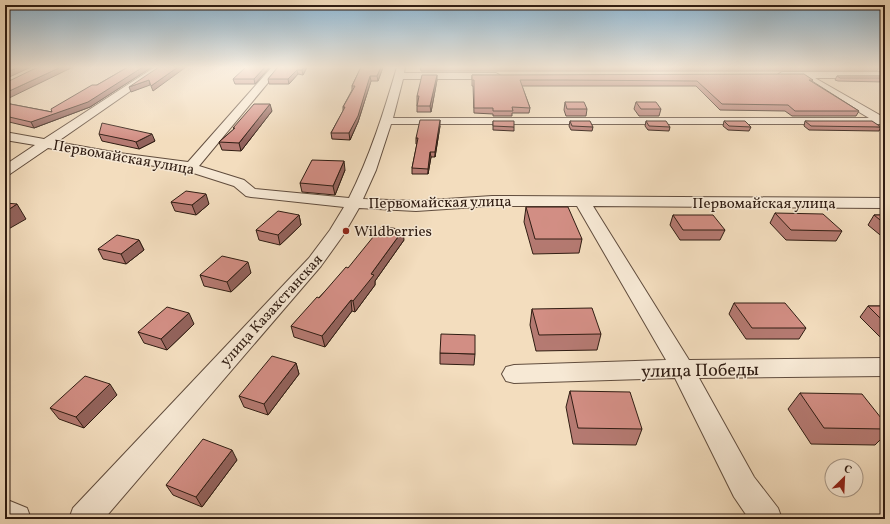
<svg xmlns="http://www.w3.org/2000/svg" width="890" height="524" font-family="Vollkorn,serif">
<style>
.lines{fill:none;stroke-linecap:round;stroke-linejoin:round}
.minor-casing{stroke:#614d3e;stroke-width:2}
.minor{fill:#f7e9d5;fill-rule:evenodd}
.wall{fill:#b57a72;stroke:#301d13}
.shaded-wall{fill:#93635c;stroke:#301d13}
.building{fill:#d28e84;stroke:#301d13}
.poi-dot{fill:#8f2418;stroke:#f7e9d5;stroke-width:1.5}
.labels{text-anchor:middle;stroke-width:3;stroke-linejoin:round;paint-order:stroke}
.street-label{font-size:15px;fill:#301d13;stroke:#f7e9d5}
.poi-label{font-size:15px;fill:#301d13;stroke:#f7e9d5;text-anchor:start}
.near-street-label{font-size:18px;fill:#301d13;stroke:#f7e9d5}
</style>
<rect width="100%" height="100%" fill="#f3ddbe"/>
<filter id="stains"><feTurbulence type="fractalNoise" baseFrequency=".005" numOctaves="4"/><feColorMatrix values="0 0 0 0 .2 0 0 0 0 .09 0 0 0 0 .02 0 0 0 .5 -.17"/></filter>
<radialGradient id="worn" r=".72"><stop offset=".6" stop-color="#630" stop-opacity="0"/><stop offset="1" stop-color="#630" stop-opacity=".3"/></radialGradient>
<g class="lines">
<g class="minor-casing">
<path id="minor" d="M155 67H165L57 142 119 153 188 162 272 67H281L199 166 244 180 255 189 349 198C370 156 384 112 397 67H405L404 73H496L501 76 496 79H403L393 118H869L802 78H782L777 75 782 72H885V78H815L885 118V124H391L376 170 363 199 416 201 492 196 885 198V208L593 206 689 360 885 358V376L699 378 754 477 778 508 782 519H749L734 497 675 378 514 383 506 381 502 374 506 367 514 365 666 360 577 206H492L416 211 359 208 344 234 321 266 104 519H69L73 508 309 258 330 230 344 207 251 197 246 196 234 186 184 170 119 161 48 148 10 174 5 175V165L35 145 5 140V132L44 139Z
M5 499 27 508 31 519H5Z"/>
</g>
<use href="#minor" class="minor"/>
</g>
<path class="wall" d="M128 67H152L90 107 34 128 5 121V103L52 112 97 85Z
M270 67 255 84H235L233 79Z
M278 67H307L303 75 298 74 289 84H269L268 79Z
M361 67H383L378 81H371L358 122 350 140 332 139 331 133 343 111V107L352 90V86Z
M420 67H878L877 71H421Z
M472 75 813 80 812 81 859 111 856 116H792L785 111 720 110 696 86H522L530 108 529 113H512V116H493V114L474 113 473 86H472Z
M837 76H885V82L838 81 835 80Z
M437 80 431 112H417V96Z
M565 102 587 109 586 116H566L564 110Z
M636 102 661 109 659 116H639L634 109Z
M272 111 241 151 222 150 219 142 234 129 233 128Z
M493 121 514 127V131L493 130Z
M570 121 593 127 592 131 571 130 569 126Z
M646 121 670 127 669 131 648 130 645 126Z
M724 121 751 127 749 131 728 130 723 126Z
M805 121 881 127 879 131 809 130 804 126Z
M440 126 435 157H431L428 174H412V168L417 144H416V138Z
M99 134 155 141 139 149 102 141Z
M345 170 335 195 302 192 300 183Z
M171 202 209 204 196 215 175 211Z
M526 207 582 239 579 253 533 254 524 222Z
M775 213 842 231 836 241 786 240 770 223Z
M299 215 301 225 280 245 259 240 256 230Z
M673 215 725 230 720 240H680L670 225Z
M874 215H885V239L868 225Z
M139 240 144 250 126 264 103 259 98 249Z
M404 240 375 281V285L355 312 352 311 325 347 294 337 291 326 348 268Z
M251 273 231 292 204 286 200 275Z
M734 303 806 328 799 339H746L729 314Z
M868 306H885V341H884L860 317Z
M532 309 601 334 597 350 536 351 530 325Z
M194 324 167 350 144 343 138 332Z
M440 353 475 354 474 365 440 364Z
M296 363 299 374 268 415 244 407 239 396Z
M570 391 642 429 636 445 573 444 566 407Z
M800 393 885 423V435L875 445 811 444 788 409Z
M117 395 84 428 59 419 50 408Z
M237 460 202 507 173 495 166 485Z"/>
<path class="shaded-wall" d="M19 67H31L5 79V73Z
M61 67H73L5 100V93Z
M143 67H152L90 107 34 128 31 122Z
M178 67H186L153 91 151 86Z
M265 67H270L255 84 254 79Z
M304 67H307L303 75 302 70Z
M381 67H383L378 81 377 76Z
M297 70 298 74 289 84 288 79Z
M437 75V80L431 112 430 106Z
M370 76 371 81 358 122 350 140 349 133Z
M149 80 150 85 131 92 129 87Z
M270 104 272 111 241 151 239 143Z
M440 120V126L435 157V152Z
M152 134 155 141 139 149 136 142Z
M430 152 431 157 428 174V169Z
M344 161 345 170 335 195 333 186Z
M206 194 209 204 196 215 192 205Z
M17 204 26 219 5 231V212Z
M299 215 301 225 280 245 278 235Z
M403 230 404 240 375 281V285L355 312 353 301 371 274Z
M139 240 144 250 126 264 121 254Z
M248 262 251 273 231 292 227 282Z
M351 300 352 311 325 347 322 336Z
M189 313 194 324 167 350 161 339Z
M296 363 299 374 268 415 264 404Z
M110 384 117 395 84 428 76 417Z
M232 450 237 460 202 507 196 497Z"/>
<path class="building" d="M5 67H19L5 73Z
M38 67H61L5 93V83Z
M128 67H143L88 102 31 122 5 116V103L52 112 51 109 92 85H97Z
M159 67H178L151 86 149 80 129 87Z
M246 67H265L254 79H233Z
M278 67H304L302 70H297L288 79H268Z
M361 67H381L377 76H370L358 116 349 133H331L345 107H343L355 86H352Z
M804 74 813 80H809L859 111H795L788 105 722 104 697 81 563 80H520L530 108 512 107 513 111H493V108H474V80H472V75Z
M422 75H437L430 106H417L419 96H417Z
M837 76H885V78H840Z
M565 102H584L587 109H567Z
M636 102H656L661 109H641Z
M254 104H270L239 143 219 142 235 128H233Z
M420 120H440L435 152H430L428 169 412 168 418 138H416Z
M493 121H514V127L493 126Z
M570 121H590L593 127 572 126Z
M646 121H666L670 127 649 126Z
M724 121H745L751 127 729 126Z
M805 121H872L881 127 811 126Z
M102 123 152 134 136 142 133 141 99 134Z
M312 160 344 161 333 186 300 183Z
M186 191 206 194 192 205 171 202Z
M5 203 17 204 5 212Z
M526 207H568L582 239H535Z
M278 211 299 215 278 235 256 230Z
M775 213 823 214 842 231 791 230Z
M673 215H713L725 230H683Z
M874 215H885V224Z
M382 226 403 230 371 274 374 275 353 301 351 300 322 336 291 326 317 297 319 298 346 267 348 268Z
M117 235 139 240 121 254 98 249Z
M222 256 248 262 227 282 200 275Z
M734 303H785L806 328H752Z
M868 306H885V323Z
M167 307 189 313 161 339 138 332Z
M592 308 601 334 539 335 532 309Z
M441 334 475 335V354L440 353Z
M272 356 296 363 264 404 239 396Z
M85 376 110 384 76 417 50 408Z
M570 391 630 392 642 429 578 428Z
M800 393 862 394 885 423V429L824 428Z
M203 439 232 450 196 497 166 485Z"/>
<linearGradient id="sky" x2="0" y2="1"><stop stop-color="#8ab6d5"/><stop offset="0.48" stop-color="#faf0e2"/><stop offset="1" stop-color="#faf0e2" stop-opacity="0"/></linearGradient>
<rect width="890" height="140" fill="url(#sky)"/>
<circle class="poi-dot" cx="346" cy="231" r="4"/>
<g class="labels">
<g class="street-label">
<text transform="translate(124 157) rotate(10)" y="5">Первомайская улица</text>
<text transform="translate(440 202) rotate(-1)" y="5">Первомайская улица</text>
<text x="764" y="208">Первомайская улица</text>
<text transform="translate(271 310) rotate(-48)" y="5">улица Казахстанская</text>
</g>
<g class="poi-label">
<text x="354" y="236">Wildberries</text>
</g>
<g class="near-street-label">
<text transform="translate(700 370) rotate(-1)" y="6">улица Победы</text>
</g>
</g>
<rect width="890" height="524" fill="none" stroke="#f3ddbe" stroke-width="20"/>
<rect x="6" y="6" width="878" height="512" fill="none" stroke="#301d13" stroke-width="2"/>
<rect x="10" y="10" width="870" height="504" fill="none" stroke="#301d13"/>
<g transform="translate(844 478) rotate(24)"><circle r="19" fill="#f7e9d5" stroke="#a79787"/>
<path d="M0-3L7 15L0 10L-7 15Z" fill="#8f2418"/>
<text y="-6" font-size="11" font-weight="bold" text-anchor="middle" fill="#301d13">С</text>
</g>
<rect width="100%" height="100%" filter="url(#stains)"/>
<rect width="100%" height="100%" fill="url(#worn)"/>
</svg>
